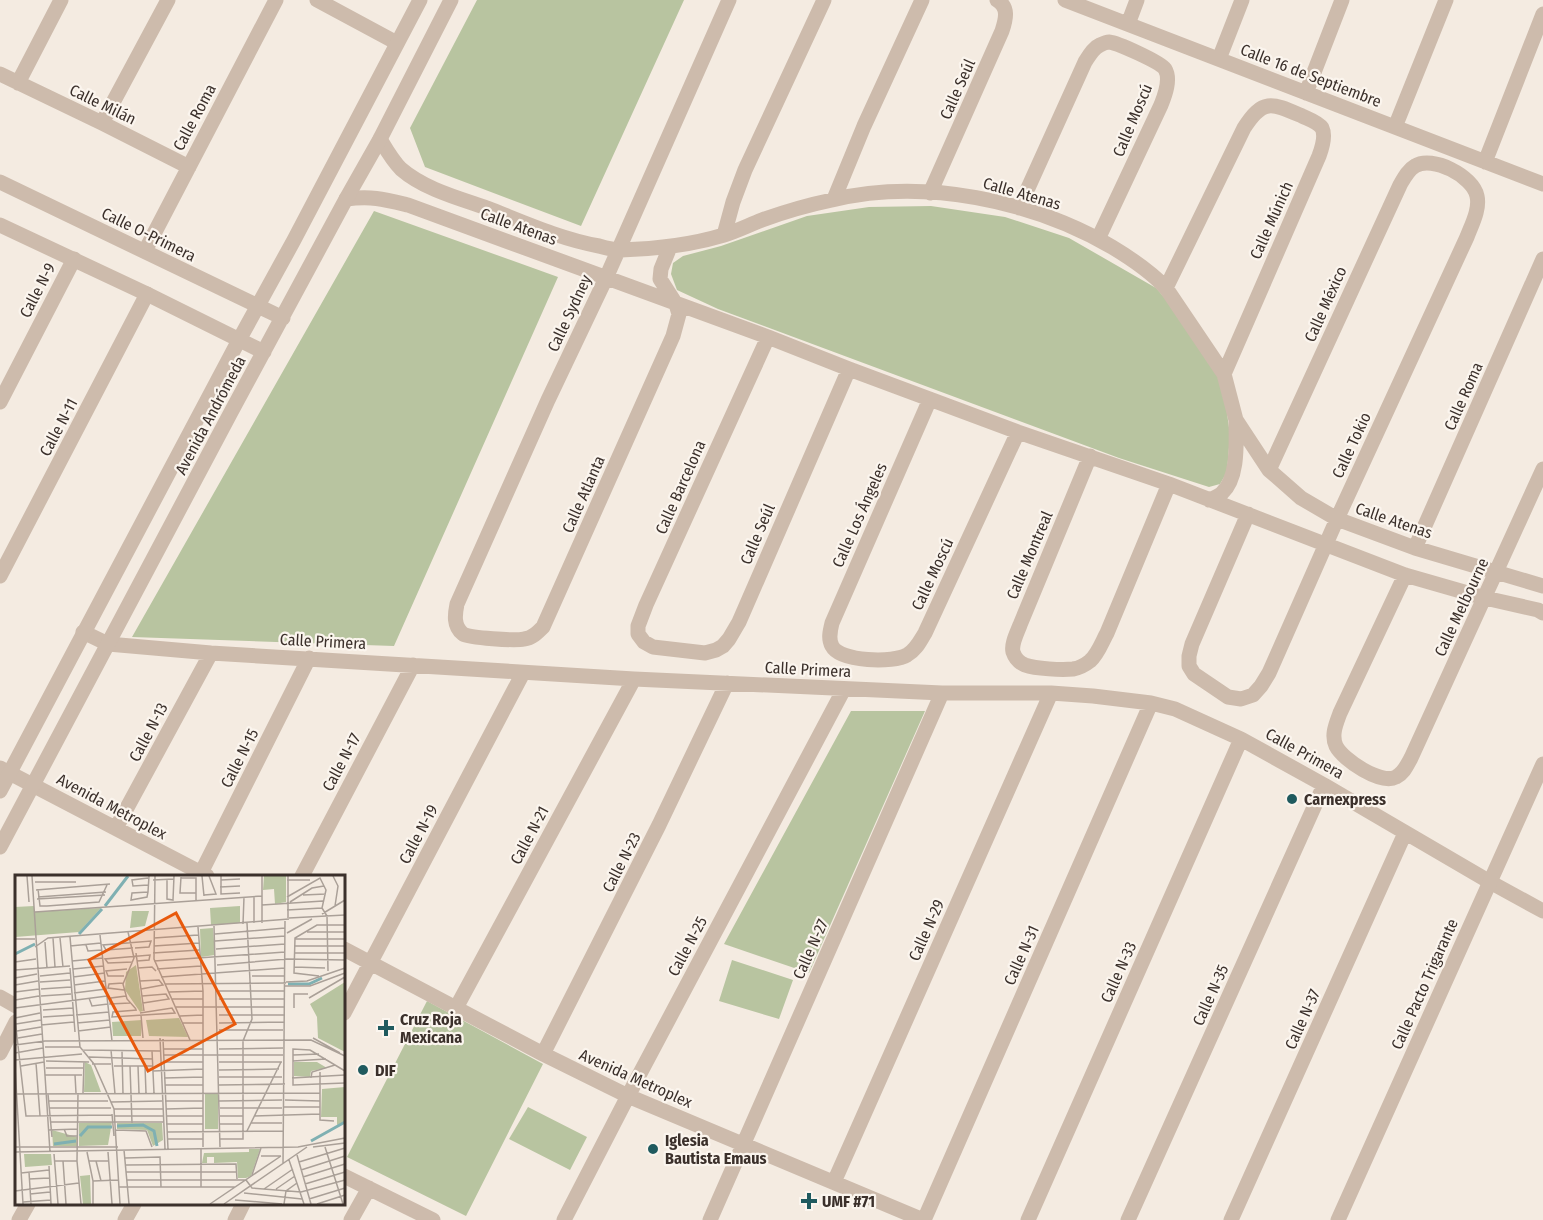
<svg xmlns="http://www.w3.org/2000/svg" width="1543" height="1220" font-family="'Fira Sans Condensed',sans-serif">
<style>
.green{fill:#b8c4a0}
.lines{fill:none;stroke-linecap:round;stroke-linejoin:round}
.minor{stroke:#cdbbac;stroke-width:15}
.tertiary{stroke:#cdbbac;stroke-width:15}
.poi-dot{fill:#1f5a5e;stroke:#fbf5ee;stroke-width:2}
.labels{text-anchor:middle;stroke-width:4.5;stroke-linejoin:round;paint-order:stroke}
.street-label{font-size:16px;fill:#3b302b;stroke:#fbf5ee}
.poi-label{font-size:16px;font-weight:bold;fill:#3b302b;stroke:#fbf5ee;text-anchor:start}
.inset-river{fill:none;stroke:#7fb0b2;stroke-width:3}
.inset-road{fill:none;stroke:#aaa098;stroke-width:1.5}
.view{fill:#e8590c;fill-opacity:0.15;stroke:#e8590c;stroke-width:3}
.inset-edge{fill:none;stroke:#3b302b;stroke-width:3}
</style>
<rect width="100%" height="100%" fill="#f4ebe1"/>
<path class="green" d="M477 0H684L581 226 425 167 410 128Z
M931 206 1005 217 1069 238 1156 288 1194 331 1222 376 1230 435 1227 472 1220 484 1209 487 1119 458 718 309 677 290 671 274 673 263 683 256 721 246 807 216 869 207Z
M374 211 558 277 394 646 132 637Z
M851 711H925L809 973 724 944Z
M732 960 793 980 779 1019 719 1001Z
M427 1001 543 1064 466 1216 347 1157Z
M528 1107 587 1137 570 1170 509 1139Z"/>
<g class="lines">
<path class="minor" d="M317 0 397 43
M1065 0 1543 184
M1128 24 1137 0
M1219 59 1242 0
M0 74 102 123 189 167
M18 83 61 0
M1306 93 1342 0
M102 123 168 0
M1395 127 1446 0
M380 139C386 149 392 160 401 169 424 189 458 198 487 208 523 222 560 239 599 246 606 248 613 250 621 250 656 249 691 245 724 235 737 231 749 225 762 220 784 212 808 205 832 200 923 178 1032 200 1112 247 1132 259 1150 271 1166 288L1224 374 1236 420 1269 470 1301 498 1337 519 1415 548 1543 586
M1485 162 1543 14
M930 193 1002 31C1006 19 1009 7 997 0
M346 199C372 196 383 199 408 205L768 337 849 369 1018 432 1169 484 1405 575 1485 598 1538 610 1543 613
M834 199 864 126 922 0
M1019 208 1085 62C1089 56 1093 48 1100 45 1102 44 1107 42 1109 42 1118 43 1160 62 1165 69 1171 79 1165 95 1161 105L1098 239
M724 235 733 202 745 170 824 0
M670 247 661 269 660 279 676 304 679 314 673 336 543 627C537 633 532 638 524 639 515 641 470 638 463 634 453 626 455 614 457 604L548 400 606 278 729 0
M145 251 276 0
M1166 288 1244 128C1263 98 1272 103 1302 116 1308 119 1318 122 1322 128 1326 136 1322 148 1319 156L1224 374
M768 337 646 605 638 626V634L644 642 653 647 705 653 716 650 723 646 729 639 739 622 849 369
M930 399 832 623C830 631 828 639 832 646 840 662 894 663 907 655 916 650 920 641 925 633L1018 432
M0 402 74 259
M1090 456 1020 625C1017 633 1011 644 1013 652 1015 658 1020 663 1025 665 1036 669 1062 670 1073 669 1079 668 1085 665 1090 661 1098 654 1102 642 1107 633L1169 484
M1209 500C1214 498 1219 496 1222 493 1239 477 1236 442 1236 421
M1248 514 1192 644 1189 656V666L1194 674 1228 697 1241 699 1253 695 1261 686 1269 673 1337 519 1467 237C1472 224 1480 209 1477 196 1473 176 1432 155 1415 166 1408 170 1404 178 1400 185L1269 470
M1415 548 1543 259
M1405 575 1340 713C1336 724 1331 735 1336 746 1343 760 1381 785 1396 777 1404 773 1407 765 1411 758L1543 469
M0 576 147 294
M83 632 108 644 211 653 634 679 942 693H1051L1093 696 1151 703 1175 709 1241 739 1324 785 1490 882 1543 911
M0 768 207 876
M116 828 211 653
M201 873 309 658
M302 876 413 665
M344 949 543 1054 628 1096 923 1220
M0 997 16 1006
M456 1008 634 679
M344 1013 523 673
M0 1053 16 1022
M543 1054 659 825 727 683
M344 1176 433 1220
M834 1182 1051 693
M19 1220 28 1204
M125 1220 134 1204
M235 1220 243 1204
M351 1220 369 1188
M564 1220 628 1096 844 689
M710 1220 942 693
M924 1220 1151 703
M1028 1220 1241 739
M1128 1220 1324 785
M1231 1220 1405 833"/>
<path class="tertiary" d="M0 182 283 318
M0 225 147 294 264 352
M0 791 239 340 294 240 420 0
M0 847 230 414 346 199 380 139 451 0
M1338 1220 1543 764"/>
</g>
<g class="poi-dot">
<circle cx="1292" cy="799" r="6"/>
<path d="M383 1019h6v6h6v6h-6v6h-6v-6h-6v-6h6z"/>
<circle cx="363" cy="1070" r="6"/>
<circle cx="653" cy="1149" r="6"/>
<path d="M806 1192h6v6h6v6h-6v6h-6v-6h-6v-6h6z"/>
</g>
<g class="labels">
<g class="street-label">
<text transform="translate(1311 75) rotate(21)" y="6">Calle 16 de Septiembre</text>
<text transform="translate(957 89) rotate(-66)" y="6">Calle Seúl</text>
<text transform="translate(103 104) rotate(26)" y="6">Calle Milán</text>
<text transform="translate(194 117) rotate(-62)" y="6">Calle Roma</text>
<text transform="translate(1132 120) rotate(-67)" y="6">Calle Moscú</text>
<text transform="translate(1022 193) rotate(16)" y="6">Calle Atenas</text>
<text transform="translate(1271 220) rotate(-66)" y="6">Calle Múnich</text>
<text transform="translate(519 226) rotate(20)" y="6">Calle Atenas</text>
<text transform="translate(149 234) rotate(26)" y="6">Calle O-Primera</text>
<text transform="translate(37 290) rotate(-63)" y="6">Calle N-9</text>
<text transform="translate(1325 304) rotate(-66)" y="6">Calle México</text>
<text transform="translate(569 313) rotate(-65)" y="6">Calle Sydney</text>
<text transform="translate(1463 396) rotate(-66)" y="6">Calle Roma</text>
<text transform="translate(210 415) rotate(-62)" y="6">Avenida Andrómeda</text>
<text transform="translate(58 427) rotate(-62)" y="6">Calle N-11</text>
<text transform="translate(1351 445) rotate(-65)" y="6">Calle Tokio</text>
<text transform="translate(680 487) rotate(-66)" y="6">Calle Barcelona</text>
<text transform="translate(583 494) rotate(-66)" y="6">Calle Atlanta</text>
<text transform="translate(859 515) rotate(-66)" y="6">Calle Los Ángeles</text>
<text transform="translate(1394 520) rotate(19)" y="6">Calle Atenas</text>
<text transform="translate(757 534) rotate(-67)" y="6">Calle Seúl</text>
<text transform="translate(1029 555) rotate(-67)" y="6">Calle Montreal</text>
<text transform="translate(932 574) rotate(-65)" y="6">Calle Moscú</text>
<text transform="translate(1461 607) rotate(-65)" y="6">Calle Melbourne</text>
<text transform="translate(323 641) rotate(3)" y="6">Calle Primera</text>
<text transform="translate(808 669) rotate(3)" y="6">Calle Primera</text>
<text transform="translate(148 732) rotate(-62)" y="6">Calle N-13</text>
<text transform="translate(1305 753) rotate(29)" y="6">Calle Primera</text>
<text transform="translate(239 758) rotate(-63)" y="6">Calle N-15</text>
<text transform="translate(341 762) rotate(-62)" y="6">Calle N-17</text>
<text transform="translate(112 806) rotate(28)" y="6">Avenida Metroplex</text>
<text transform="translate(418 834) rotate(-62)" y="6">Calle N-19</text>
<text transform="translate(529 835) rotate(-62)" y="6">Calle N-21</text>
<text transform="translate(621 862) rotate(-63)" y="6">Calle N-23</text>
<text transform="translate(926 930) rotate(-66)" y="6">Calle N-29</text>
<text transform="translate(687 946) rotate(-62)" y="6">Calle N-25</text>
<text transform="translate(810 949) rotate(-66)" y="6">Calle N-27</text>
<text transform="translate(1021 955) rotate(-66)" y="6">Calle N-31</text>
<text transform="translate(1118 972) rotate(-66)" y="6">Calle N-33</text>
<text transform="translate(1424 984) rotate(-66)" y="6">Calle Pacto Trigarante</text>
<text transform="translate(1210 995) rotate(-66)" y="6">Calle N-35</text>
<text transform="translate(1302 1019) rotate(-66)" y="6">Calle N-37</text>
<text transform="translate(636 1078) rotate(24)" y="6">Avenida Metroplex</text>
</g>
<g class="poi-label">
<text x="1304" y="805">Carnexpress</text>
<text x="400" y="1025">Cruz Roja<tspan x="400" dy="18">Mexicana</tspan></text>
<text x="375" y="1076">DIF</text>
<text x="665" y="1146">Iglesia<tspan x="665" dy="18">Bautista Emaus</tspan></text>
<text x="822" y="1207">UMF #71</text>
</g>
</g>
<g transform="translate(15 875)">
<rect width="330" height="330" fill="#f4ebe1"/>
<path d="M249 1H271V27L260 29 259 14 248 15ZM19 31V37L86 33 64 57 0 62V32ZM225 31V48L196 50 195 33ZM117 36H134L130 51 115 53ZM198 53 200 80 186 82 185 54ZM121 90 128 136 125 137 110 115 111 97ZM330 107V177L303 163 302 142 295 129ZM164 143 173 162 134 161 131 145ZM127 145 126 161H98L97 147ZM70 187 76 190 86 217H69ZM279 187H302L312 193 296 196 295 202 279 201ZM330 212V247L322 250V242H306L307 214ZM190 219H203V254H190ZM97 247 93 270 64 271V248ZM102 248H147L148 265 138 271 132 255 102 254ZM37 255 62 262V271H38ZM234 274H245L236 301 231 303H223L222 287 199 288V282H192V288H187L189 278 234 277ZM9 279H36L37 290 10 292ZM75 300 76 329H68L65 301Z" fill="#b8c4a0"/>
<path class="inset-river" d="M90 31 113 1M64 59 87 34M0 79 20 69M273 109H294L307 103M102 251 128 250 139 256 142 271M65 261 73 252H97M296 266 330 247M39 269 61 266"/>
<path class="inset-road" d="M12 1 14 27M17 1 35 277M140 1 139 84 175 165M187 1 189 21M206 1V19L225 18M273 1V43M318 1 323 11 320 31M166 2 165 18H181M133 3 117 5 118 11 133 10M166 3H181V25M138 5 159 4M152 5V24L158 25 159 1M206 5 225 4M272 5H295M20 7H61M205 12 225 11M23 14 25 31H32L84 27 92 10M21 15 95 9M133 17 117 18 116 25 132 22 133 17 134 1M189 20 201 19 194 1M288 20 311 19M23 22 91 17M272 22 305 3 311 15 307 33 312 41M22 24 90 20M275 27 297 13 309 11M247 30 308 26M272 35 307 33M20 37 247 21M307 39 330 25M312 41 313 96M274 43 330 40M239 48V21M247 48V1M228 49 229 22M199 51 205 272M183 52 188 116V272M113 57 119 83 108 109 112 124 121 134M292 57H330M272 58 297 44M200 59 270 53M85 60 97 166M55 62 65 172 79 189 99 234 105 329M38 63 40 92M45 63 48 92M139 63 183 60M0 64H20M280 64H330M200 66 270 61M30 67 32 93M71 70 73 76 87 75M55 71 86 68M139 71 184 68M279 71H330M20 72 33 63 274 44M118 73 91 75 88 70 136 66 134 72 120 73M201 74 270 69M121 78 129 136M138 78 184 75M279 78H330M57 86 88 83M139 86 270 77M0 87 21 84M118 87 93 88 90 84 135 80 134 85 122 86M202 90 272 84 330 85M279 92 310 93M55 93 60 157M123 93 137 92 141 96M58 94 89 91M142 94 186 91M0 95 55 91M25 101 55 98M109 101H93L91 96 112 94M237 101H270M304 101 279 98 280 63 302 50H330M58 102 90 98M146 102 270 93M0 103 22 99M125 106 144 105 148 110 126 114M25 107 55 105M271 107 292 106 330 93M108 108 94 109 93 113 109 115M150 109 271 108M0 110 23 106M59 110 90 106M270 111H295L330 98M26 114 56 112M204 116H269M0 117 24 114M154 117 188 116M59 118 91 114M26 121 56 119M111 121 96 123 95 129 115 128M127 121 151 119 154 124 128 128M74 123 77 131 93 129M294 123 330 102M157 124H188M204 124H269M0 125 24 121M161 132H269M0 133 92 121M279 133V119H293M28 135 58 133M122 135 98 137 97 142 160 138 157 133 125 138M61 140 94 137M126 140 128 163M204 140H270M165 141 188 140M28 142 59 140M0 143 25 138M0 144 11 241 97 240M62 148 95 145M168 148H188M204 148 269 147M1 149 26 145M26 150 59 147M204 155H268M2 156 26 152M63 156 96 152M3 163 27 159M145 163 150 274M298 163 325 178M148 164 153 274M0 170 30 166 296 165 330 181M30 172H65M148 174H188M204 174 268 173M67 175 145 176M96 175 100 219M107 176 108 219M137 176 139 218M0 178 28 173M149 180H268M278 180 304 179M74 182 138 184M0 185 67 179M31 186 74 187M278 186 311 184M149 187H188M204 187H267M21 188 25 241M77 189H96M6 191 29 187M99 191H138M115 191 117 248M123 191 124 218M130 191 131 218M0 192 8 329M31 193H68M204 195 264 194M138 196 188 194M330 196 295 175 278 174V210L330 208M305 197V245L319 246M30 200H67M60 200 61 218M204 202H267M149 203 188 202M277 203 330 200M296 203 297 197 320 190M150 210H188M204 210 270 209M63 218 62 286 66 329M68 218 69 187M0 219 305 218M33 219 37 262M270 225 305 226M34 226H93M150 226H188M204 226 267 225M96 227 147 226M269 232H305M35 233H96M205 233H267M99 234H148M151 234 188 233M97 239 99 261M100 241H148M151 241H188M205 241H228M239 241 305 239M35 247H148M236 248H267M151 249H188M205 249H228M49 254 52 261H63M34 255 63 254M101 255 131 256 137 272M232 256 266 187M152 257 268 256M152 264H188M205 264H228V166L237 144 232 48M0 272H103M298 272 330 268M310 272 328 329M186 274V312M109 275 114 329M0 277 283 272 330 263M72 277 78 306V329M93 277 97 329M39 279 43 329M282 280 296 329M246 281H266M110 283 145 282 146 312M274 285 289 329M40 286H62M48 286 51 329M74 286H94M81 286 86 306M284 287 330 273M268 289 270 46M111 290 221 289 222 304M34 291 36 329M286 295 330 281M14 297 16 329M111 297H221M6 298 34 295M237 300 246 273M288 302 330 289M14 304 34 303M112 305H231M231 305 237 313 286 317 330 305M78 306 103 305M290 309 330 297M104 312H220M249 314 278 294M261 314 280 301M0 316 64 308M229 318 287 324M15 319 35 317M294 324 330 313M220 325 267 329M8 327 36 325M195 329 266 281M209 329 292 272M269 329 271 316 282 308M302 329 330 320"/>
<path class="view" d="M161 38 220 149 133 196 74 85Z"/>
<rect width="330" height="330" class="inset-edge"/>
</g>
</svg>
